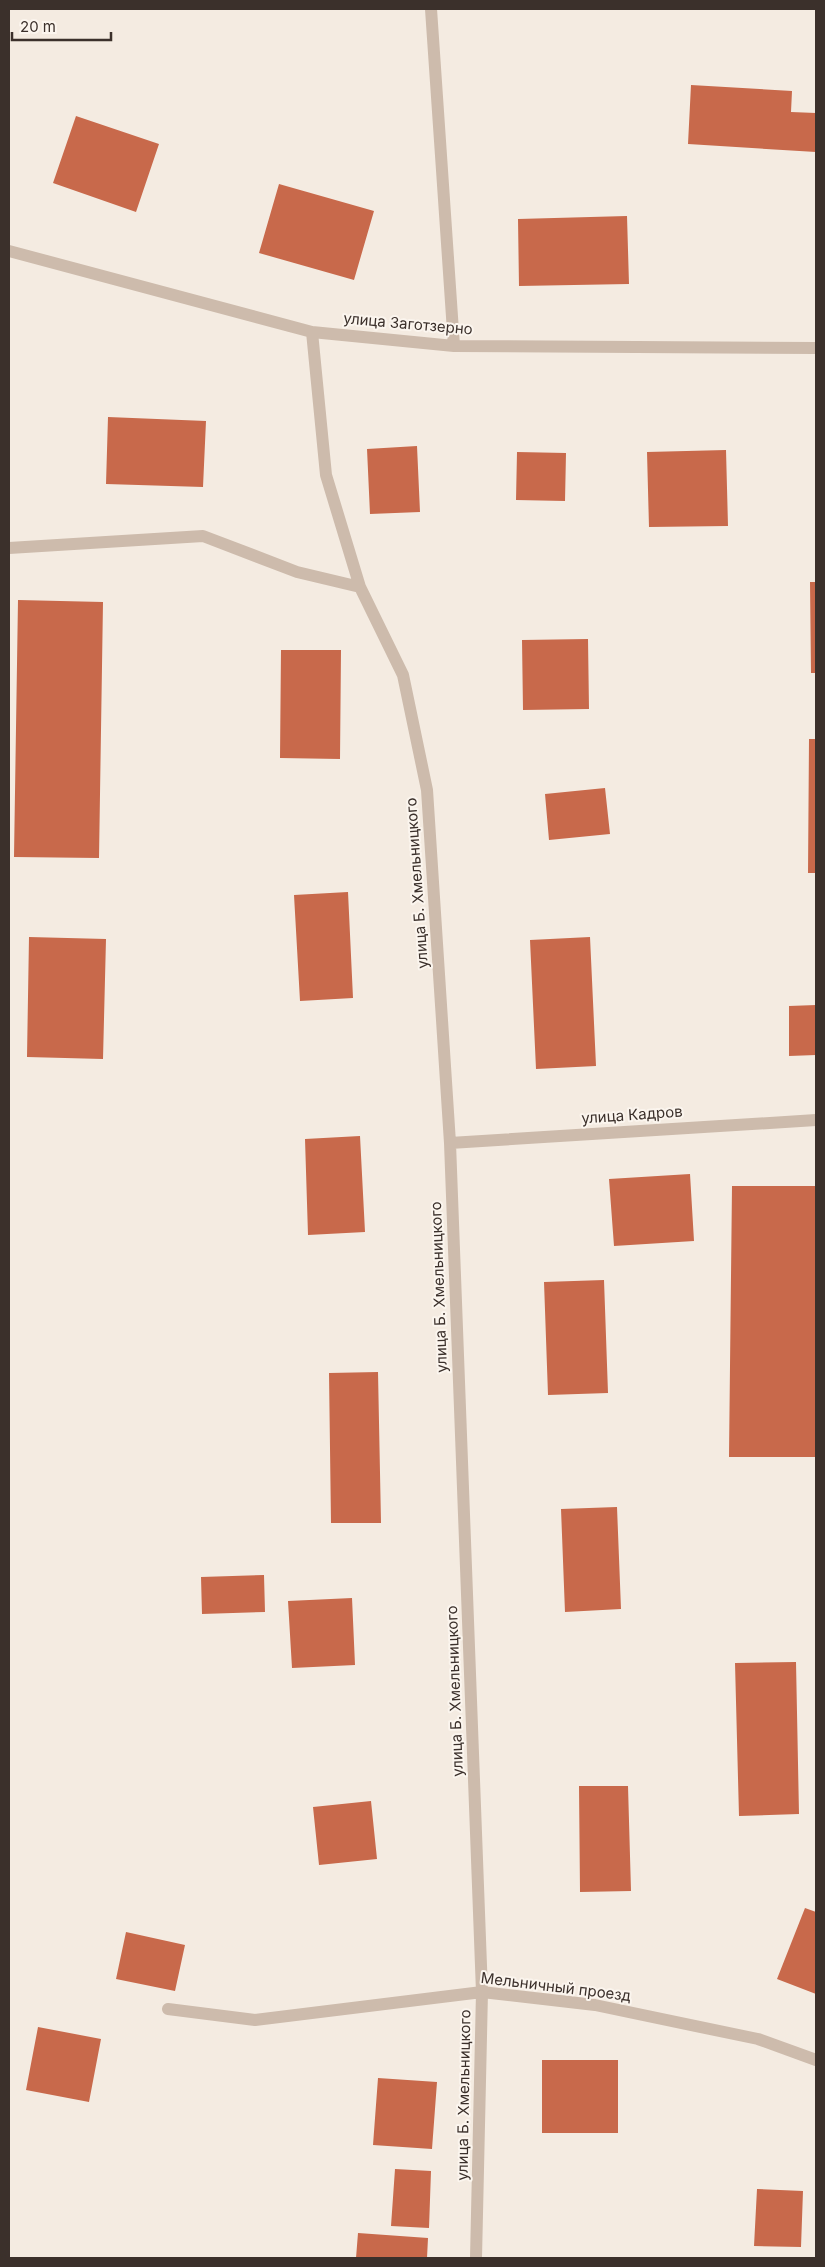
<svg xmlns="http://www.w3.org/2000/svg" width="825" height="2267" font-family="Inter,sans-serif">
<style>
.building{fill:#c8694b}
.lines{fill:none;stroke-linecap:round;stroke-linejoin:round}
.minor{stroke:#cdbbac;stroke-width:12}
.labels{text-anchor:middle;stroke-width:4;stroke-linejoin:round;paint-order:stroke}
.street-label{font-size:15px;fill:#3b302b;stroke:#fbf5ee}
</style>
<rect width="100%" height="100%" fill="#f4ebe1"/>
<path class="building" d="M691 85 792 91 791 112 816 113V152L688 144Z
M76 116 159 144 136 212 53 183Z
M279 184 374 211 354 280 259 253Z
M627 216 629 284 519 286 518 219Z
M108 417 206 421 203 487 106 484Z
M417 446 420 512 370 514 367 449Z
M726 450 728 526 649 527 647 452Z
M517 452 566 453 565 501 516 500Z
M810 582H816V673H811Z
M18 600 103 602 99 858 14 857Z
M588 639 589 709 523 710 522 640Z
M281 650H341L340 759 280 758Z
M809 739H816V873H808Z
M605 788 610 834 549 840 545 794Z
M348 892 353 998 300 1001 294 895Z
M29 937 106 939 103 1059 27 1057Z
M590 937 596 1066 536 1069 530 940Z
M816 1005V1055L789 1056V1006Z
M360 1136 365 1232 308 1235 305 1139Z
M690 1174 694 1241 614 1246 609 1179Z
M732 1186H816V1457H729Z
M604 1280 608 1393 548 1395 544 1282Z
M378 1372 381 1523H331L329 1373Z
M617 1507 621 1609 565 1612 561 1509Z
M264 1575 265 1612 202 1614 201 1577Z
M352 1598 355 1665 292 1668 288 1601Z
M796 1662 799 1814 739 1816 735 1663Z
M579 1786H628L631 1891 580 1892Z
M371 1801 377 1859 319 1865 313 1807Z
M805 1908 816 1912V1994L777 1979Z
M126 1932 185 1945 175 1991 116 1979Z
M38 2027 101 2039 89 2102 26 2090Z
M542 2060H618V2133H542Z
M378 2078 437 2082 432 2149 373 2145Z
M395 2169 431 2171 429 2228 391 2226Z
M757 2189 803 2191 801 2247 754 2246Z
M358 2233 428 2238 427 2258H356Z"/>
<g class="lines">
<path class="minor" d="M431 9 454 346
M9 251 312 332 454 346 816 348
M312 332 326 475 360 587 403 675 427 790 450 1143 482 1992 476 2258
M9 548 203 536 297 572 360 587
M450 1143 816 1120
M168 2009 255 2020 482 1992 595 2005 758 2039 816 2060"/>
</g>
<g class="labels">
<g class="street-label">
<text transform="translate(408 324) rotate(5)" y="5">улица Заготзерно</text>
<text transform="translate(417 883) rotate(-94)" y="5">улица Б. Хмельницкого</text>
<text transform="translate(632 1115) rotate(-4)" y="5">улица Кадров</text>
<text transform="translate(439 1287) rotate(-92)" y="5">улица Б. Хмельницкого</text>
<text transform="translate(455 1691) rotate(-92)" y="5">улица Б. Хмельницкого</text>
<text transform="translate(556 1987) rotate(7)" y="5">Мельничный проезд</text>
<text transform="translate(464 2095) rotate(-89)" y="5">улица Б. Хмельницкого</text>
</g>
</g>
<rect width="825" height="2267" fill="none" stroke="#3b302b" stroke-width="20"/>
<path d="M12 32v8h99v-8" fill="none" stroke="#3b302b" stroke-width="2.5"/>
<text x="20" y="32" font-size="15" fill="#3b302b" stroke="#fbf5ee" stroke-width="4" paint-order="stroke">20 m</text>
</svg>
